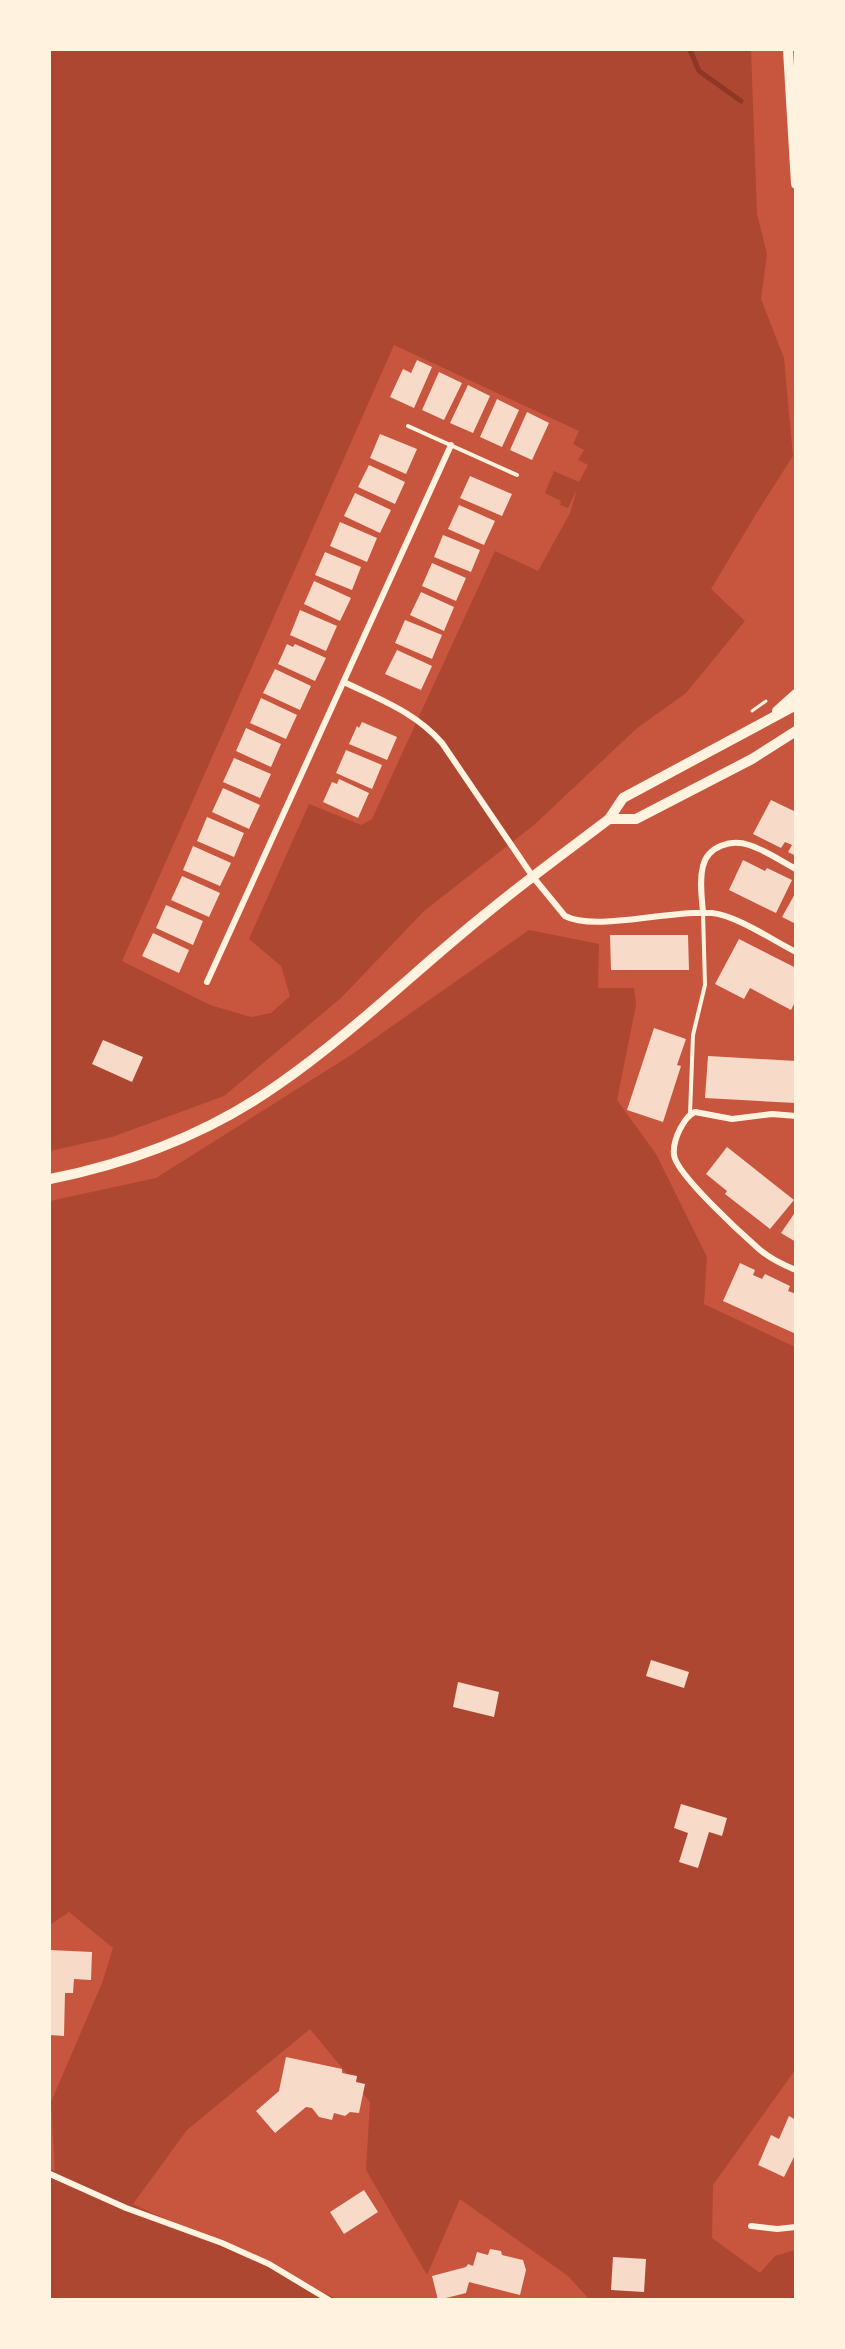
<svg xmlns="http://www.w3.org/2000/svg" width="845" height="2349" font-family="'Asap Condensed',sans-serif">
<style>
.green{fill:#ae4732;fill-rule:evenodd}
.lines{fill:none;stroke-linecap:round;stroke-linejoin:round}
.stream{stroke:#8f3625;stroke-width:5}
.building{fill:#f7dbc8}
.path{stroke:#fff3e0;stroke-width:3}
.service{stroke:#fff3e0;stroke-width:4}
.minor{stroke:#fff3e0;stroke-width:6}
.secondary{stroke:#fff3e0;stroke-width:10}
</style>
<rect width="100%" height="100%" fill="#c8553d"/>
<path class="green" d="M50 50H751L757 214 767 254 761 299 784 358 793 456 756 514 711 589 745 621 686 693 636 729 534 825 424 911 341 998 224 1096 112 1137 50 1151ZM394 345 579 431 573 444 584 450 578 460 588 465 579 482 554 471 545 493 561 501 560 505 568 508 577 489 570 513 538 571 495 551 372 819 361 825 309 804 249 939 281 966 290 996 271 1013 251 1017 210 1005 122 961Z
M529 930 599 944 598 988H634L636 1005 617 1100 656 1154 707 1257 704 1304 795 1347V2070L713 2185 712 2238 760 2273 775 2256 795 2250V2299H589L568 2276 460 2199 427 2275 366 2170 370 2102 310 2029 187 2130 133 2204 337 2299H50V2169L55 2171 51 2102 102 1983 113 1948 69 1912 50 1925V1201L156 1178 351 1055Z"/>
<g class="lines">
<path class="stream" d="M690 50 699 71 741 101"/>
</g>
<path class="building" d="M417 360 432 367 414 408 390 397 403 369 411 373Z
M439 372 462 383 444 420 422 410Z
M468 385 490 396 473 433 450 423Z
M497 399 519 410 502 447 480 437Z
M527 412 549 423 532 460 510 450Z
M380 434 417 449 406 474 370 458Z
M369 465 405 482 395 504 358 487Z
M470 476 512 494 502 516 460 498Z
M355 493 391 510 380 533 344 516Z
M459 505 495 521 484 545 448 529Z
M340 522 377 538 367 562 330 546Z
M443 535 480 550 471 572 434 557Z
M325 552 361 567 352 590 315 575Z
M432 563 466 578 456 601 422 586Z
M314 581 351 598 340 621 304 604Z
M421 592 454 607 444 631 410 615Z
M300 610 337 626 326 651 290 635Z
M405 620 442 635 432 659 395 643Z
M287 644 293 647 295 644 326 658 315 681 278 664Z
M397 650 432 666 421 690 385 674Z
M275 669 311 686 300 710 263 693Z
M261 698 297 715 286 739 250 723Z
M362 722 397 737 387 760 349 744 357 726 359 728Z
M246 728 281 744 271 767 236 751Z
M346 750 382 765 372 789 336 773Z
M234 758 271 774 260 798 223 782Z
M339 779 369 793 358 818 323 802 332 782 337 784Z
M223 788 260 805 249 829 212 812Z
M771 800 796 812V856L788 852 792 845 785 842 781 848 753 834Z
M207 817 244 833 234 857 197 841Z
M193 846 231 863 220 886 183 870Z
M743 860 765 871 767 868 792 880 776 913 729 890Z
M182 876 220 893 209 917 171 900Z
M796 892V924L782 917Z
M166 905 203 921 193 945 156 928Z
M153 933 189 950 179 973 142 956Z
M610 935H688L689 970H611Z
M739 939 796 968V1000L791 1010 750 988 744 999 715 984Z
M654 1028 686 1039 677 1065 681 1066 663 1122 627 1110Z
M103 1040 143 1057 132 1082 92 1064Z
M708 1056 796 1061V1103L705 1098Z
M727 1147 794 1200 770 1229 725 1194 727 1191 706 1174Z
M796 1211V1242L781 1233Z
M740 1263 755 1270 753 1275 762 1279 765 1274 790 1286 788 1291 796 1294V1334L723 1301Z
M651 1660 689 1672 684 1688 646 1676Z
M458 1682 499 1692 494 1717 453 1707Z
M681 1804 727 1818 722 1836 709 1832 698 1868 679 1862 688 1833 674 1828Z
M50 1950 92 1952 91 1980 74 1979 73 1993H65L64 2036 50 2035Z
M286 2057 342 2069V2073L357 2076 356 2082 365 2084 359 2113 350 2112 345 2116 334 2113 332 2120 319 2117 312 2108 306 2107 275 2133 256 2111 279 2091Z
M789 2116 796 2120V2153L784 2177 758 2165 771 2135 779 2139Z
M364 2190 378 2212 344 2234 330 2212Z
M490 2249 501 2251 502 2255 523 2260 526 2270 520 2295 469 2282 466 2293 438 2300 432 2276 466 2267 468 2264 473 2266 477 2252 488 2255Z
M613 2257 646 2259 644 2292 611 2290Z"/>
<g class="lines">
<path class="path" d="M752 711 766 701"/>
<path class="service" d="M408 426 517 475
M690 1114 693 1035 705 985 703 913"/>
<path class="minor" d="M344 682C381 700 415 712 442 743L533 877 565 916C595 932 673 909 712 913 738 916 772 940 796 952
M703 913C702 898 699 881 703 866 708 846 731 839 749 845 765 850 781 861 796 869
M207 982 451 445
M796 1116 772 1114 732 1119 695 1112C688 1115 684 1122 680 1129 676 1137 673 1146 674 1155 676 1174 743 1235 760 1250 771 1259 783 1265 796 1270
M50 2174 126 2208 222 2243 269 2264 329 2300
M751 2226 777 2229 796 2227"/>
<path class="secondary" d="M788 50 796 184
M777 711 796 694
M609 819H636L752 759 796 731
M50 1179C131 1163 211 1132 279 1084 351 1034 415 971 483 916 524 882 567 851 609 819L623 798 796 705"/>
</g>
<rect width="845" height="2349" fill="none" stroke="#fff3e0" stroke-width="102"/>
</svg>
